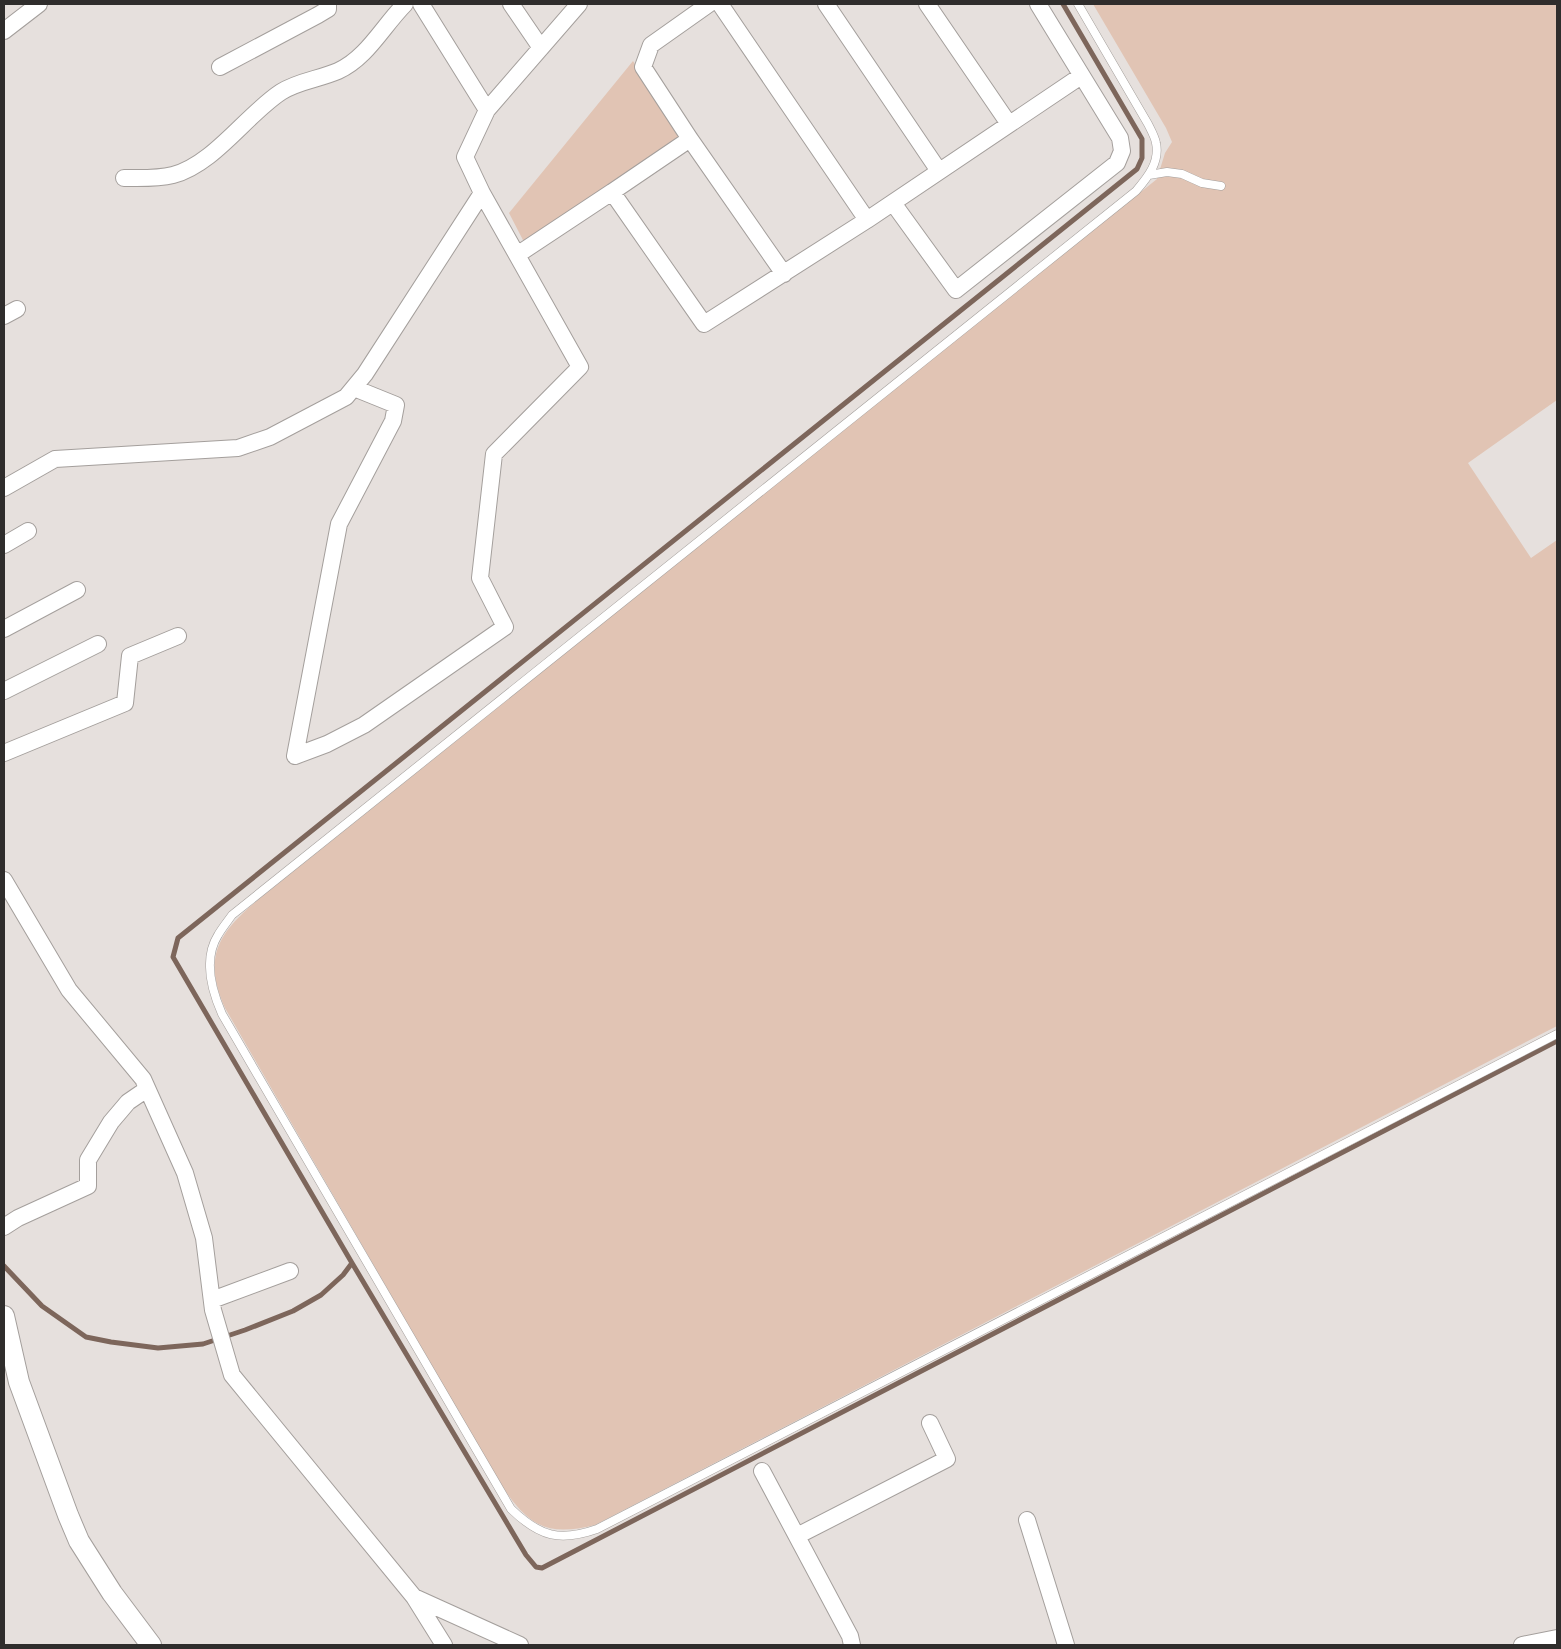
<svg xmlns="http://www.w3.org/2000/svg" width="1561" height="1649" font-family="'Exo 2',sans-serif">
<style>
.green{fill:#e1c4b4}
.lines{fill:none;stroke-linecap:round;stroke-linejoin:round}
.stream{stroke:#7d665b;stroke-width:5}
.service-casing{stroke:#a49f9c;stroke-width:9}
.minor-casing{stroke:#a49f9c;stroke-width:18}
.tertiary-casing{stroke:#a49f9c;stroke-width:22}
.service{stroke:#fff;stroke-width:8}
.minor{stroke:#fff;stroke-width:16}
.tertiary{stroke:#fff;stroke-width:20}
</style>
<rect width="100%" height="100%" fill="#e6e0dd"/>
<path class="green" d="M1093 4H1557V400L1468 463 1531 558 1557 540V1026L595 1525C543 1538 527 1523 499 1482L225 1008C202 957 219 932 259 899L1157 179 1165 153 1172 142 1166 128Z
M633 61 680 136 524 242 509 213Z"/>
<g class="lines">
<path class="stream" d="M1063 4 1142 139V158L1137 169 178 938 173 957 352 1263 526 1555 536 1567 542 1568 1557 1041
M4 1266 42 1306 86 1337 111 1342 158 1348 203 1344 245 1330 293 1311 321 1295 343 1275 352 1263"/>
<g class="service-casing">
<path id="service" d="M1078 4 1148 124C1151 130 1155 137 1156 143 1160 162 1148 177 1136 191L232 915C227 922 222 928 218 935 203 959 211 989 222 1014L511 1509C540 1537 560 1542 597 1529L1557 1034
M1149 175 1167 172 1182 174 1202 183 1221 186"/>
</g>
<g class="minor-casing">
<path id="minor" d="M421 4 487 110
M511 4 541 48
M709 4 651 45 643 67 690 139 784 274
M720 4 867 220
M826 4 939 171
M927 4 1009 124
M4 31 39 4
M220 67 318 15 328 9V4
M124 178C140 178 157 179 173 175 214 164 246 115 281 92 298 81 320 79 338 71 367 58 383 26 405 4
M612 192 690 139
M893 203 956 290 1117 163 1122 151 1120 138 1038 4
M517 255 612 192 704 324 867 220 1081 76
M4 316 17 309
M4 488 55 459 238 448 270 437 346 397 365 374 482 193
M4 545 28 531
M4 629 77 590
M4 691 98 644
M4 753 125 703 130 656 178 636
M295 756 327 744 364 725 505 627 480 578 494 454 580 367 482 193 465 157 487 110 579 4
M295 756 339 524 393 421 396 405 354 388
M4 880 69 990 143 1079 185 1173 204 1238 213 1310 232 1375 414 1597 444 1645
M4 1227 18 1218 88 1186V1160L111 1122 128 1102 147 1089
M212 1300 290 1271
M762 1471 850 1636 852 1645
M1027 1520 1066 1645
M797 1536 947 1459 930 1423
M414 1597 520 1645
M1522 1645 1557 1638"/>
</g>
<g class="tertiary-casing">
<path id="tertiary" d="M4 1316 19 1382 68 1515 79 1541 112 1593 151 1645"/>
</g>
<use href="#service" class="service"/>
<use href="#minor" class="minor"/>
<use href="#tertiary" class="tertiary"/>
</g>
<rect width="1561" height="1649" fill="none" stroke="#2f2d2c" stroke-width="10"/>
</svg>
